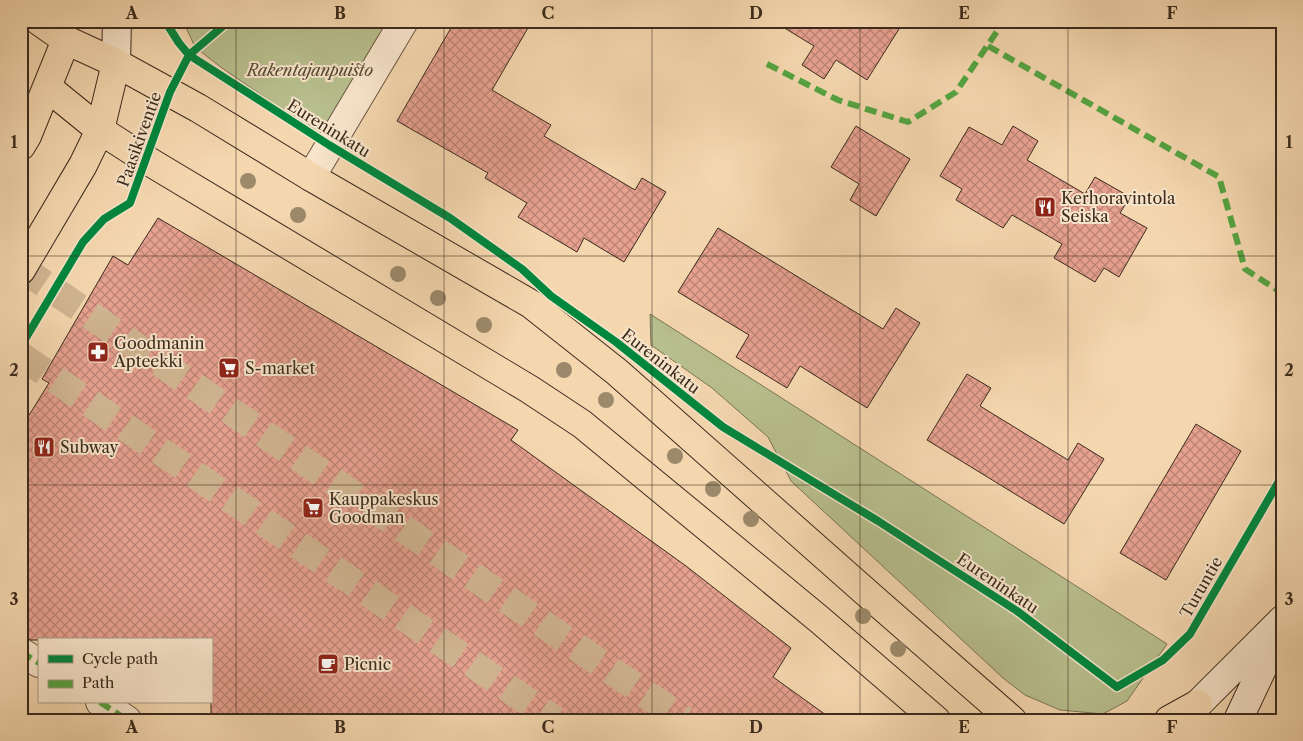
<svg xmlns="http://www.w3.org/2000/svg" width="1303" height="741" font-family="'Libre Caslon Text',serif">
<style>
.green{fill:#b8bf8e;stroke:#7a7556}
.building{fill:url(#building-cross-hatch);stroke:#3b2b1d}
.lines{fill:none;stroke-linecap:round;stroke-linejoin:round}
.highway-tunnel{stroke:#d0b592;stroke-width:28;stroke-dasharray:28 14;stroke-linecap:butt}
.street-casing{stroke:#6a5642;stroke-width:30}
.secondary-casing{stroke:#3b2b1d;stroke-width:30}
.primary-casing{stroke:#3b2b1d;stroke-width:30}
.highway-casing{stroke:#3b2b1d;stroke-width:30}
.street{stroke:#f8e5cb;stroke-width:28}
.secondary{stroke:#f8e5cb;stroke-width:28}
.primary{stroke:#f5d7af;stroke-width:28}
.highway{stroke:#f5d7af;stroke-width:28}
.quiet{stroke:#54a441;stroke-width:6;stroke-dasharray:12 6;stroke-linecap:butt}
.cycleway-casing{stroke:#f8e5cb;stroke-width:11}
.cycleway{stroke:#00873e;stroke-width:8}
.tree{fill:#9c896b}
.grid{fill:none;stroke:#3b2b1d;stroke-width:1;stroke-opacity:0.55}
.labels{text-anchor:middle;stroke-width:4;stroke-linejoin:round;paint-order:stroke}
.park-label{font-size:16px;font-style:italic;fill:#544934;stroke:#f8e5cb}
.street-label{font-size:16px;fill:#3b2b1d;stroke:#f8e5cb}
.poi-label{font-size:16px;fill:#3b2b1d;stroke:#f8e5cb;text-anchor:start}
.neatline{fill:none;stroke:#3b2b1d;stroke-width:2}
.grid-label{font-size:16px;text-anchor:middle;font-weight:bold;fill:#3b2b1d}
</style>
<defs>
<pattern id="building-cross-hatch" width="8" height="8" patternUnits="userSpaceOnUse" patternTransform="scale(1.25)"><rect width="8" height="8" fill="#e7a190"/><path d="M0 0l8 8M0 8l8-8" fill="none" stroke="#bc8375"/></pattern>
</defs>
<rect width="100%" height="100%" fill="#f5d7af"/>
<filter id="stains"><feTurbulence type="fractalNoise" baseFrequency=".004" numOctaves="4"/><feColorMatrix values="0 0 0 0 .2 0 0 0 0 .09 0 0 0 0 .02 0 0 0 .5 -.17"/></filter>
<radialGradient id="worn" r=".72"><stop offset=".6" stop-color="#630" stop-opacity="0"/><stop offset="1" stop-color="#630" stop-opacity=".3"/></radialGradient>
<path class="green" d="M183 21H392L325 139 222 68 195 47Z
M650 314 1167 644 1127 701 1103 714 1060 710 1025 695 1003 678 791 481 768 437 712 388 651 345Z"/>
<path class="building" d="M455 21H532L492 90 551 125 544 136 635 190 642 178 666 192 624 262 584 238 577 252 518 217 527 203 485 178 488 173 397 121Z
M773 21H904L867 80 836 60 824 79 802 65 814 46Z
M856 126 910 159 876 216 850 200 859 184 831 167Z
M1013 126 1038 141 1027 160 1085 194 1095 177 1130 197 1120 213 1147 228 1119 277 1104 268 1095 282 1054 258 1062 244 1012 215 1003 228 956 200 962 189 940 176 969 127 1002 145Z
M158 218 518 430 511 440 686 566 791 648 773 677 833 720H211V640H31L21 636V428L49 383 42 379 113 256 128 265Z
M718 228 883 329 896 308 920 323 867 408 800 366 787 388 736 357 749 335 678 292Z
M967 374 991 388 980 406 1068 460 1078 443 1104 459 1064 524 927 440Z
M1196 424 1241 451 1166 580 1120 553Z"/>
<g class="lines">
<path class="highway-tunnel" d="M21 268 684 720
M21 356 555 720"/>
<g class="street-casing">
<path id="street" d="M311 177 404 21
M21 652 39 663
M100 702 127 720"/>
</g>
<g class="secondary-casing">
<path id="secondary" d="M116 63 117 21
M1188 720 1198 704 1282 620
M1238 720 1280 631"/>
</g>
<g class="primary-casing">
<path id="primary" d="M47 87 100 130 145 159 529 389 582 424 820 620 936 720
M21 146 27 136 66 40 116 63 198 108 311 177 531 304 617 372 877 602 1012 720
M21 270 83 165 100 130 116 63
M1169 720 1198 704"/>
</g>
<g class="highway-casing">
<path id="highway" d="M39 21 66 40"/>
</g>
<use href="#street" class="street"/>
<use href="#secondary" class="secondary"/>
<use href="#primary" class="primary"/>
<use href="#highway" class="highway"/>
<path class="quiet" d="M988 46 1219 177 1245 269 1282 293
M767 64 838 100 908 122 956 92 1004 21
M21 652 39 663
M100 702 127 720"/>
<g class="cycleway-casing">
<path id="cycleway" d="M165 21 179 43 189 55 329 145 450 218 522 269 551 296 616 342 723 427 878 521 1017 611 1117 687
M21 346 83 242 104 219 130 203 170 92 189 55 229 21
M1117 687 1163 660 1190 634 1282 476"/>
</g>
<use href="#cycleway" class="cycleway"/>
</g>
<g class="tree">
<circle cx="248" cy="181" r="8"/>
<circle cx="298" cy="215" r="8"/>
<circle cx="398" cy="274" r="8"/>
<circle cx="438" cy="298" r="8"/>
<circle cx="484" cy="325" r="8"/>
<circle cx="564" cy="370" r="8"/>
<circle cx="606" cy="400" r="8"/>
<circle cx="675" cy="456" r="8"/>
<circle cx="713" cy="489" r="8"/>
<circle cx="751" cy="519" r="8"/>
<circle cx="863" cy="616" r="8"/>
<circle cx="898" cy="649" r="8"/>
</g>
<path class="grid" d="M236 21V720M444 21V720M652 21V720M860 21V720M1068 21V720M21 256H1282M21 485H1282"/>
<defs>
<g id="restaurant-square" transform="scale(1.125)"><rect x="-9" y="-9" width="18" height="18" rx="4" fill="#8f2418" stroke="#f8e5cb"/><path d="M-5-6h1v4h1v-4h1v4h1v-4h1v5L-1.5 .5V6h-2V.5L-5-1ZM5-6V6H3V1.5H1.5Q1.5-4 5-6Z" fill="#fff"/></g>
<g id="pharmacy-square" transform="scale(1.125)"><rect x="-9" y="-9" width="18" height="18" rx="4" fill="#8f2418" stroke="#f8e5cb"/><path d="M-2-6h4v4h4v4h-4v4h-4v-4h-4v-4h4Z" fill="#fff"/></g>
<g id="supermarket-square" transform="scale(1.125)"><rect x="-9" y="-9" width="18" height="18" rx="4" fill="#8f2418" stroke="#f8e5cb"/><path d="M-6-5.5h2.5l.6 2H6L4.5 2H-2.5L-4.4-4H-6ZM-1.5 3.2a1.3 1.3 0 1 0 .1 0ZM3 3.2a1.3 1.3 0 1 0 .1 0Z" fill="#fff"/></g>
<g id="cafe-square" transform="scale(1.125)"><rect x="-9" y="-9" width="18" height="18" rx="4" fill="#8f2418" stroke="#f8e5cb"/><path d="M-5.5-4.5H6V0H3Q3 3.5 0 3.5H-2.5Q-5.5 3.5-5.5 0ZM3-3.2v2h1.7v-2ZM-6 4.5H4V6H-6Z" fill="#fff"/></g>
</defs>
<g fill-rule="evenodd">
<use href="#restaurant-square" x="1045" y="207"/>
<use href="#pharmacy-square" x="98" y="352"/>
<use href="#supermarket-square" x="229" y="368"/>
<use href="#restaurant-square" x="44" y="447"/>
<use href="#supermarket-square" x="313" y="508"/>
<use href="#cafe-square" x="328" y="664"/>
</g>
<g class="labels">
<g class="park-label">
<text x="310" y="76">Rakentajanpuisto</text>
</g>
<g class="street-label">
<text transform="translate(329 128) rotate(32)" y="6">Eureninkatu</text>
<text transform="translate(139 139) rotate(-70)" y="6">Paasikiventie</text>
<text transform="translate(661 361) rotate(38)" y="6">Eureninkatu</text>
<text transform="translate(998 583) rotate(34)" y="6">Eureninkatu</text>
<text transform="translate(1201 587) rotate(-60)" y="6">Turuntie</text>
</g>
<g class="poi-label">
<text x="1061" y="204">Kerhoravintola<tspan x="1061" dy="18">Seiska</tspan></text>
<text x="114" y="349">Goodmanin<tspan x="114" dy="18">Apteekki</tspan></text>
<text x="245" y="374">S-market</text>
<text x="60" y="453">Subway</text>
<text x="329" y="505">Kauppakeskus<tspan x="329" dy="18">Goodman</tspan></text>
<text x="344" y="670">Picnic</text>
</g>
</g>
<rect width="1303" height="741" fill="none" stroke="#f5d7af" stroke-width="55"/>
<rect x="38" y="638" width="175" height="65" fill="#f8e5cb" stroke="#ac9b85"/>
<rect x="48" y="655" width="25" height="8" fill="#00873e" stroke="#ac9b85"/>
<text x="82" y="664" font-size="15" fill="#3b2b1d">Cycle path</text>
<rect x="48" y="680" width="25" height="8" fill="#54a441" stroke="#ac9b85"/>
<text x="82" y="688" font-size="15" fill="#3b2b1d">Path</text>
<rect x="28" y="28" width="1248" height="686" class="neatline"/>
<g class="grid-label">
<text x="132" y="19">A</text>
<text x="340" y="19">B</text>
<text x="548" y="19">C</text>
<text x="756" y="19">D</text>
<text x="964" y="19">E</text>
<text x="1172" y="19">F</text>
<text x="14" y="148">1</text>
<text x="1289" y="148">1</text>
<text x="14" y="376">2</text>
<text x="1289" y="376">2</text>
<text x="14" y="605">3</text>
<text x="1289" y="605">3</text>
<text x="132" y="733">A</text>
<text x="340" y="733">B</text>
<text x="548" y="733">C</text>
<text x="756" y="733">D</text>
<text x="964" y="733">E</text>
<text x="1172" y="733">F</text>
</g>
<rect width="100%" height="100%" filter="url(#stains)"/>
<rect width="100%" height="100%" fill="url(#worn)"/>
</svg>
